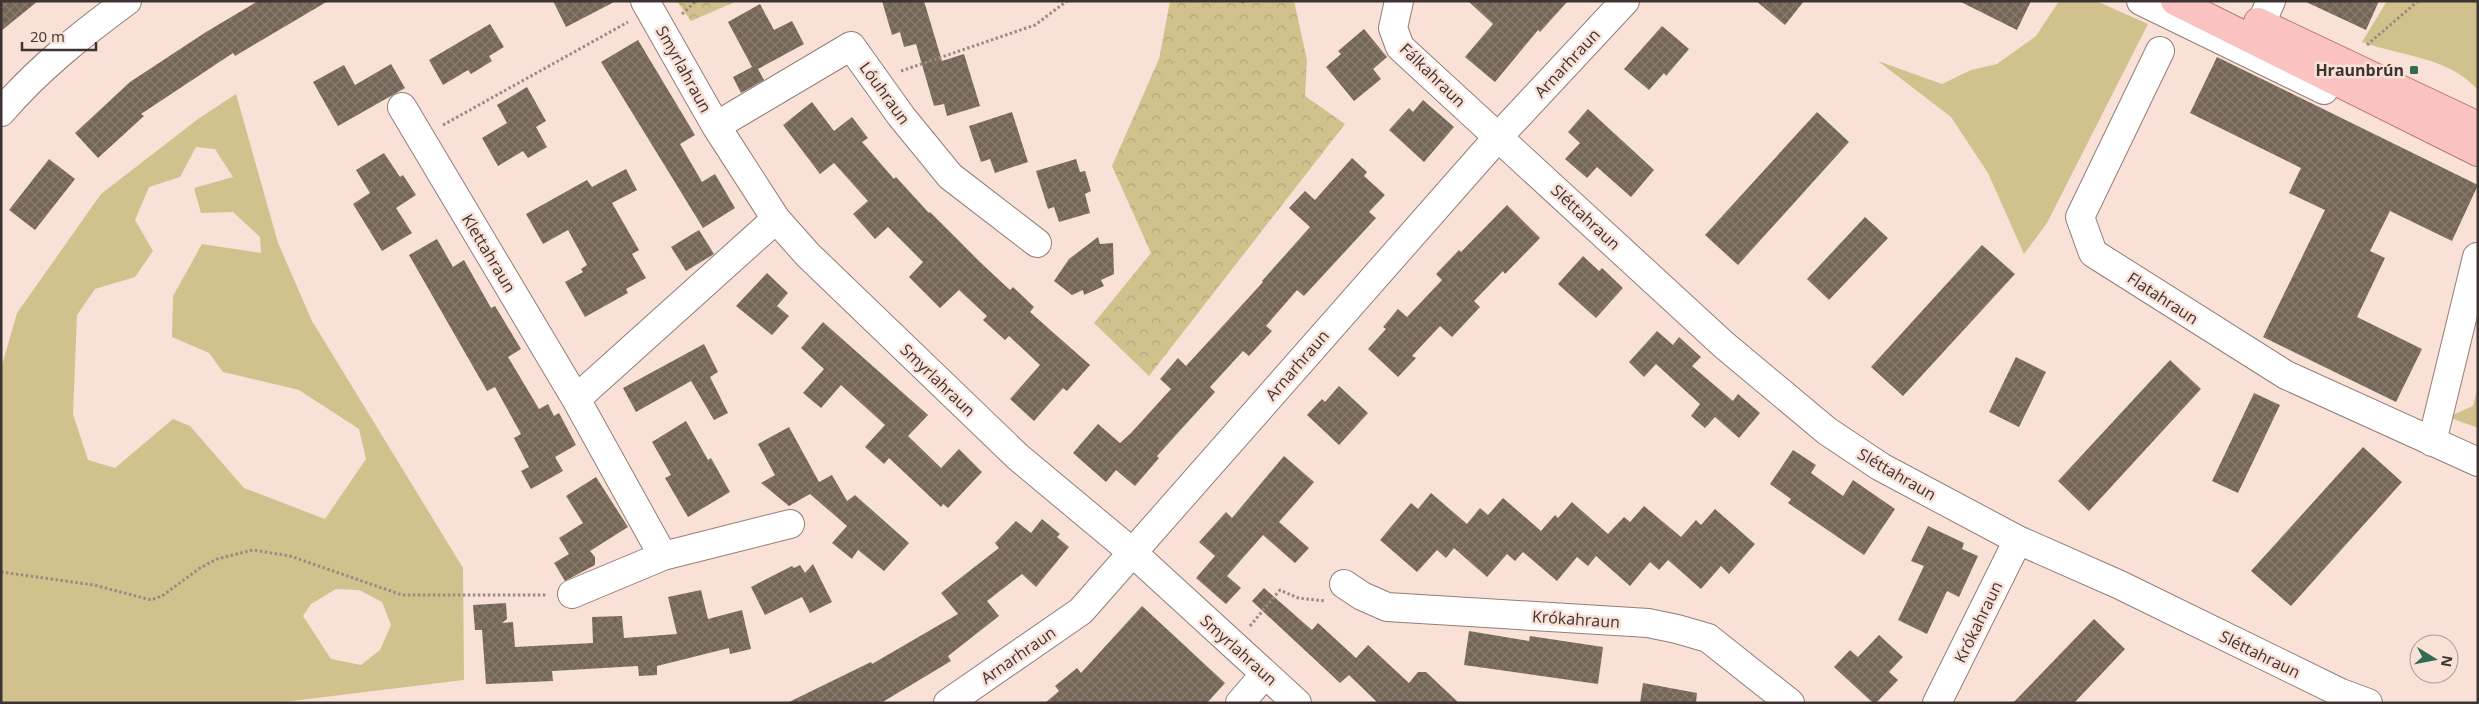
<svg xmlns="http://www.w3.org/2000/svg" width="2479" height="704" font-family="'Open Sans',sans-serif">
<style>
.grass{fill:#d1c18d;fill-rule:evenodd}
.forest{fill:url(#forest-crowns)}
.building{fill:url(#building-cross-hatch)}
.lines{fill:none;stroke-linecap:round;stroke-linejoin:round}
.minor-casing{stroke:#937e75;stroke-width:30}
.major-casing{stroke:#b67775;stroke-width:30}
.path{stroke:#9b8a84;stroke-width:3;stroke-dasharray:2.5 2.5;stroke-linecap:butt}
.minor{stroke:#fff;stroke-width:28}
.major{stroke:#fac3c2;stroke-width:28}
.poi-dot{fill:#316b54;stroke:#f9e1d7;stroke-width:2}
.labels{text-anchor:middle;stroke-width:5;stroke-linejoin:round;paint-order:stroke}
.street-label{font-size:16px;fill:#3d3330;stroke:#f9e1d7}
.poi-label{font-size:16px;font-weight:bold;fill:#3d3330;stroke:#f9e1d7;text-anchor:end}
</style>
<defs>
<pattern id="forest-crowns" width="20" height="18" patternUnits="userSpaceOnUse" patternTransform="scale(1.25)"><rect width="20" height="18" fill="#d1c18d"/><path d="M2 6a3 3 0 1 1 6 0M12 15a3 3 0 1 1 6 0" fill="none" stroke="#b4a67a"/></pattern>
<pattern id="building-cross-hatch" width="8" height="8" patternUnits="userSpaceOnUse" patternTransform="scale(1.25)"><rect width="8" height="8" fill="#746556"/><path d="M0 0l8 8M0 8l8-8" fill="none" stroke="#887c71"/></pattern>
</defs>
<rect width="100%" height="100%" fill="#f9e1d7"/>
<path class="grass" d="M2059 1H2096L2148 24 2047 223 2024 254 1988 173 1951 117 1878 61 1942 84 1971 70 1997 64 2036 36Z
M2387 1H2478V90C2449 57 2401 56 2362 42Z
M236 94 278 243 312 321 463 568 464 680 275 703H1V369L17 313 101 194 198 119ZM196 147 215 149 233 177 194 188 201 213 233 212 260 237 261 253 202 244 173 296 172 337 209 353 223 372 299 390 359 429 366 459 325 519 244 488 190 426 173 419 115 468 88 460 73 414 77 315 95 289 135 277 153 251 135 220 149 187 180 177ZM336 589 359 590 382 602 391 625 380 650 361 665 331 659 303 616 311 604Z
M2478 386V428L2448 417 2473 406Z"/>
<path class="forest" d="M677 1H737L691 21Z
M1170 1H1294L1307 60 1305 96 1345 124 1149 376 1094 323 1151 253 1112 166 1159 59Z"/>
<path class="building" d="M1 1H38L1 31Z
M258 1H328L235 56 233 53 141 114 144 116 98 158 75 133 130 82 206 32Z
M553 1H616L566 27Z
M882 1H924L942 61 964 54 980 106 947 116 944 104 934 106 916 44 904 47 900 32 892 35Z
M1468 1H1568L1540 32 1538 30 1495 82 1465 57 1493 24Z
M1756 1H1804L1785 25Z
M1959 1H2031L2017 30Z
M2304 1H2379L2366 30Z
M760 4 774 30 792 21 804 44 758 69 764 80 741 93 733 77 752 67 728 22Z
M490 24 504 47 489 56 492 61 471 74 468 70 443 85 429 60Z
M1662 26 1689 49 1666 76 1664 73 1649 90 1624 69Z
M1364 29 1387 57 1373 69 1381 79 1354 101 1326 67 1341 54 1338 51Z
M638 40 695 135 680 144 702 182 715 174 735 208 703 228 601 62Z
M2217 57 2478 185 2452 241 2390 211 2370 251 2385 258 2357 317 2422 349 2396 402 2263 337 2325 210 2289 193 2301 168 2190 113Z
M391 64 405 88 338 126 313 82 344 65 355 85Z
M527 87 546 121 536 127 547 147 528 158 523 151 498 166 482 138 507 123 497 105Z
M1423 100 1454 127 1424 162 1389 130 1409 108 1413 112Z
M812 102 834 131 852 117 868 138 862 142 894 179 896 177 929 213 930 212 982 264 1010 290 1013 287 1034 307 1030 312 1090 365 1067 391 1063 388 1034 421 1010 399 1040 365 1009 336 1005 340 983 320 987 316 959 290 940 308 909 277 923 262 888 227 875 239 853 214 868 201 834 163 820 174 783 125Z
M1588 109 1654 170 1631 197 1597 167 1587 178 1565 159 1580 143 1568 132Z
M1012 112 1028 162 995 173 990 159 981 162 969 126Z
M1817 112 1849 142 1738 265 1705 235Z
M384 153 400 177 403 175 416 195 396 208 412 233 382 251 353 204 370 193 356 170Z
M1352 158 1367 172 1364 176 1385 195 1369 212 1376 218 1304 296 1297 290 1266 326 1272 331 1249 356 1243 351 1210 387 1215 392 1157 456 1159 458 1135 486 1116 470 1106 482 1073 453 1098 424 1120 443 1131 433 1171 389 1160 379 1178 358 1186 366 1263 282 1262 281 1310 227 1289 208 1305 191 1315 200Z
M49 159 75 179 35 230 9 210Z
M1076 159 1080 172 1085 171 1091 191 1085 194 1090 213 1059 222 1054 207 1048 209 1036 171Z
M626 169 637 190 612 203 639 250 632 254 646 278 626 289 628 293 585 317 565 282 583 272 581 269 587 265 568 230 543 244 526 214 587 180 592 187Z
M1507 205 1540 238 1505 274 1503 271 1474 301 1480 307 1452 337 1440 326 1412 356 1416 358 1398 377 1368 349 1386 329 1383 327 1398 309 1407 317 1442 280 1436 274 1459 250 1461 252Z
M1865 217 1888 238 1829 300 1807 279Z
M699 230 714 254 686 271 671 247Z
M1098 237 1100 244 1113 243 1114 274 1101 280 1104 286 1084 295 1083 290 1072 295 1054 281 1069 259Z
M437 239 453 267 464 260 491 308 495 306 521 349 508 357 539 409 548 404 554 416 559 413 576 445 555 457 563 471 531 489 521 471 529 467 514 438 521 434 495 387 487 391 409 255Z
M1982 245 2015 274 1903 396 1871 367Z
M1583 256 1599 271 1602 268 1623 288 1596 318 1558 284Z
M767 273 788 293 777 306 789 316 772 335 736 306Z
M823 322 928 415 908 436 941 468 959 449 982 472 948 508 943 504 941 507 889 458 884 464 865 447 885 425 841 385 821 408 803 393 824 369 801 348Z
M1657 331 1673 345 1679 337 1701 357 1692 366 1733 401 1738 394 1760 413 1739 438 1715 417 1705 428 1691 416 1700 404 1656 364 1644 377 1629 362Z
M704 344 718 372 710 377 728 413 714 420 691 381 636 412 623 388Z
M2016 357 2046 372 2019 427 1989 412Z
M2170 360 2201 389 2089 511 2058 481Z
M1339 386 1368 413 1339 445 1307 415 1322 399 1325 402Z
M2254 393 2280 405 2238 493 2212 481Z
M686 421 708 460 711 458 730 492 688 517 665 478 671 475 652 442Z
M789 427 819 482 832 475 847 501 855 495 909 543 884 571 858 550 852 559 832 543 847 526 810 494 789 506 761 483 775 475 758 444Z
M2363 447 2402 482 2291 606 2251 571Z
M1793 450 1816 465 1811 473 1843 496 1853 480 1895 509 1864 555 1788 503 1791 499 1770 484Z
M1284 456 1314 482 1279 522 1309 548 1295 563 1263 535 1227 576 1241 588 1226 604 1196 578 1215 556 1199 542 1226 512 1232 518Z
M596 477 628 527 590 551 595 557V565L565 581 554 563 569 554 559 538 583 523 566 496Z
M1431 493 1467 524 1480 508 1488 515 1503 498 1541 531 1555 515 1558 518 1572 502 1608 534 1624 517 1630 522 1644 506 1681 537 1696 520 1701 525 1715 509 1755 544 1729 574 1721 566 1701 589 1668 560 1659 570 1650 562 1630 586 1596 556 1588 566 1577 557 1557 581 1523 552 1515 561 1507 554 1487 577 1454 548 1446 558 1437 550 1417 572 1380 540 1411 503 1418 509Z
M1042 519 1060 534 1057 537 1069 547 1036 587 1022 574 987 601 999 616 948 656 951 661 881 703H787L871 662 872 664 958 614 941 593 999 548 995 543 1016 521 1031 533Z
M1928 526 1964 543 1962 549 1978 556 1959 597 1947 591 1927 634 1898 620 1924 566 1911 561Z
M813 564 832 602 810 613 802 597 765 615 751 587 792 566 794 568 800 565 805 573Z
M1264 588 1312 630 1318 623 1356 658 1368 645 1409 683 1418 672H1426L1459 703H1378L1349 675 1340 683 1252 601Z
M701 590 708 619 742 610 751 649 730 654 729 648 657 666V675L639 676 638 666 552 671 553 681 486 684 482 630H475L473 605 506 603 507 619 502 623 513 622 515 647 593 643 592 617 622 616 624 638 677 634 668 597Z
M1142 606 1225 683 1207 703H1045L1059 691 1055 686 1077 668 1081 673Z
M2094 619 2125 649 2074 703H2013Z
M1469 631 1529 641 1530 636 1603 647 1598 684 1464 665Z
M1879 635 1903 657 1889 672 1898 680 1876 703H1873L1834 667 1850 650 1858 657Z
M1643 683 1697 693 1696 703H1640Z"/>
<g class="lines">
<g class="minor-casing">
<path id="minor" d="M645 1 716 126 776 219 808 255 1018 457 1132 552 1297 703
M1399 1 1393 28 1400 47 1724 345 1827 431 1881 467 2018 540 2120 585 2341 693 2368 703
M2141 1 2324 90
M2261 23 2271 1
M2160 51 2080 217 2093 253 2286 375 2478 462
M402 107 576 399 776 219
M1 112C38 69 82 34 127 1
M716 126 851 46 901 116 950 176 1037 243
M576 399 663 556
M2432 442 2477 257
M1344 584 1362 596 1387 607 1648 623 1677 629 1708 638 1790 703
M572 594 663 556 790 524
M948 703 1081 611 1499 136 1625 1
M1240 703 1265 674
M1937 703 2018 540"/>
</g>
<g class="major-casing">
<path id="major" d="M2175 1 2478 152
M2258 22 2478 126"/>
</g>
<path class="path" d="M1242 1 1244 6
M682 14 696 1
M2367 45 2418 1
M901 71 1035 25 1067 1
M443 125 628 22
M1 572 94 585 151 600 162 596 200 568 217 559 253 550 290 556 402 595H546
M1250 626 1280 590 1298 598 1326 601"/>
<use href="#minor" class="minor"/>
<use href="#major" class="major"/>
</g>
<rect class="poi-dot" x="2409" y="65" width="10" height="10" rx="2.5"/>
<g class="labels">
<g class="street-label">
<text transform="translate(1567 63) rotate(-47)" y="6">Arnarhraun</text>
<text transform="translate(684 69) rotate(61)" y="6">Smyrlahraun</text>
<text transform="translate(1433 75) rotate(44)" y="6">Fálkahraun</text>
<text transform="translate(885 93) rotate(54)" y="6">Lóuhraun</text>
<text transform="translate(1586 217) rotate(43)" y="6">Sléttahraun</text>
<text transform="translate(489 253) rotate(59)" y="6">Klettahraun</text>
<text transform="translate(2163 298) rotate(33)" y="6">Flatahraun</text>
<text transform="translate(1297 365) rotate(-49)" y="6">Arnarhraun</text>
<text transform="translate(938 380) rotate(44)" y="6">Smyrlahraun</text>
<text transform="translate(1897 474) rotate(30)" y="6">Sléttahraun</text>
<text transform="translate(1576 619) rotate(4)" y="6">Krókahraun</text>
<text transform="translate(1978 622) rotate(-64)" y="6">Krókahraun</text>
<text transform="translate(1239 650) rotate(42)" y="6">Smyrlahraun</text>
<text transform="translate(2260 654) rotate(26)" y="6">Sléttahraun</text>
<text transform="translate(1018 655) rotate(-35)" y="6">Arnarhraun</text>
</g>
<g class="poi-label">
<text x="2404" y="76">Hraunbrún</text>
</g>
</g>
<rect width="2479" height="704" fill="none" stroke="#3d3330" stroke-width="5"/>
<g transform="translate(2434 659) rotate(100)"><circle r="24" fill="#f9e1d7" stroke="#ae9b94"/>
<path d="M0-4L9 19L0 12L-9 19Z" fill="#316b54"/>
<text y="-8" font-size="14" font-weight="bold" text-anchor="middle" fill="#3d3330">N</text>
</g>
<path d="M22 42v8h74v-8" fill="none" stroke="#3d3330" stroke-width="2.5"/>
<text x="30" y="42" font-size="15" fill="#3d3330" stroke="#f9e1d7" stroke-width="4" paint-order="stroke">20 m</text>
</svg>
